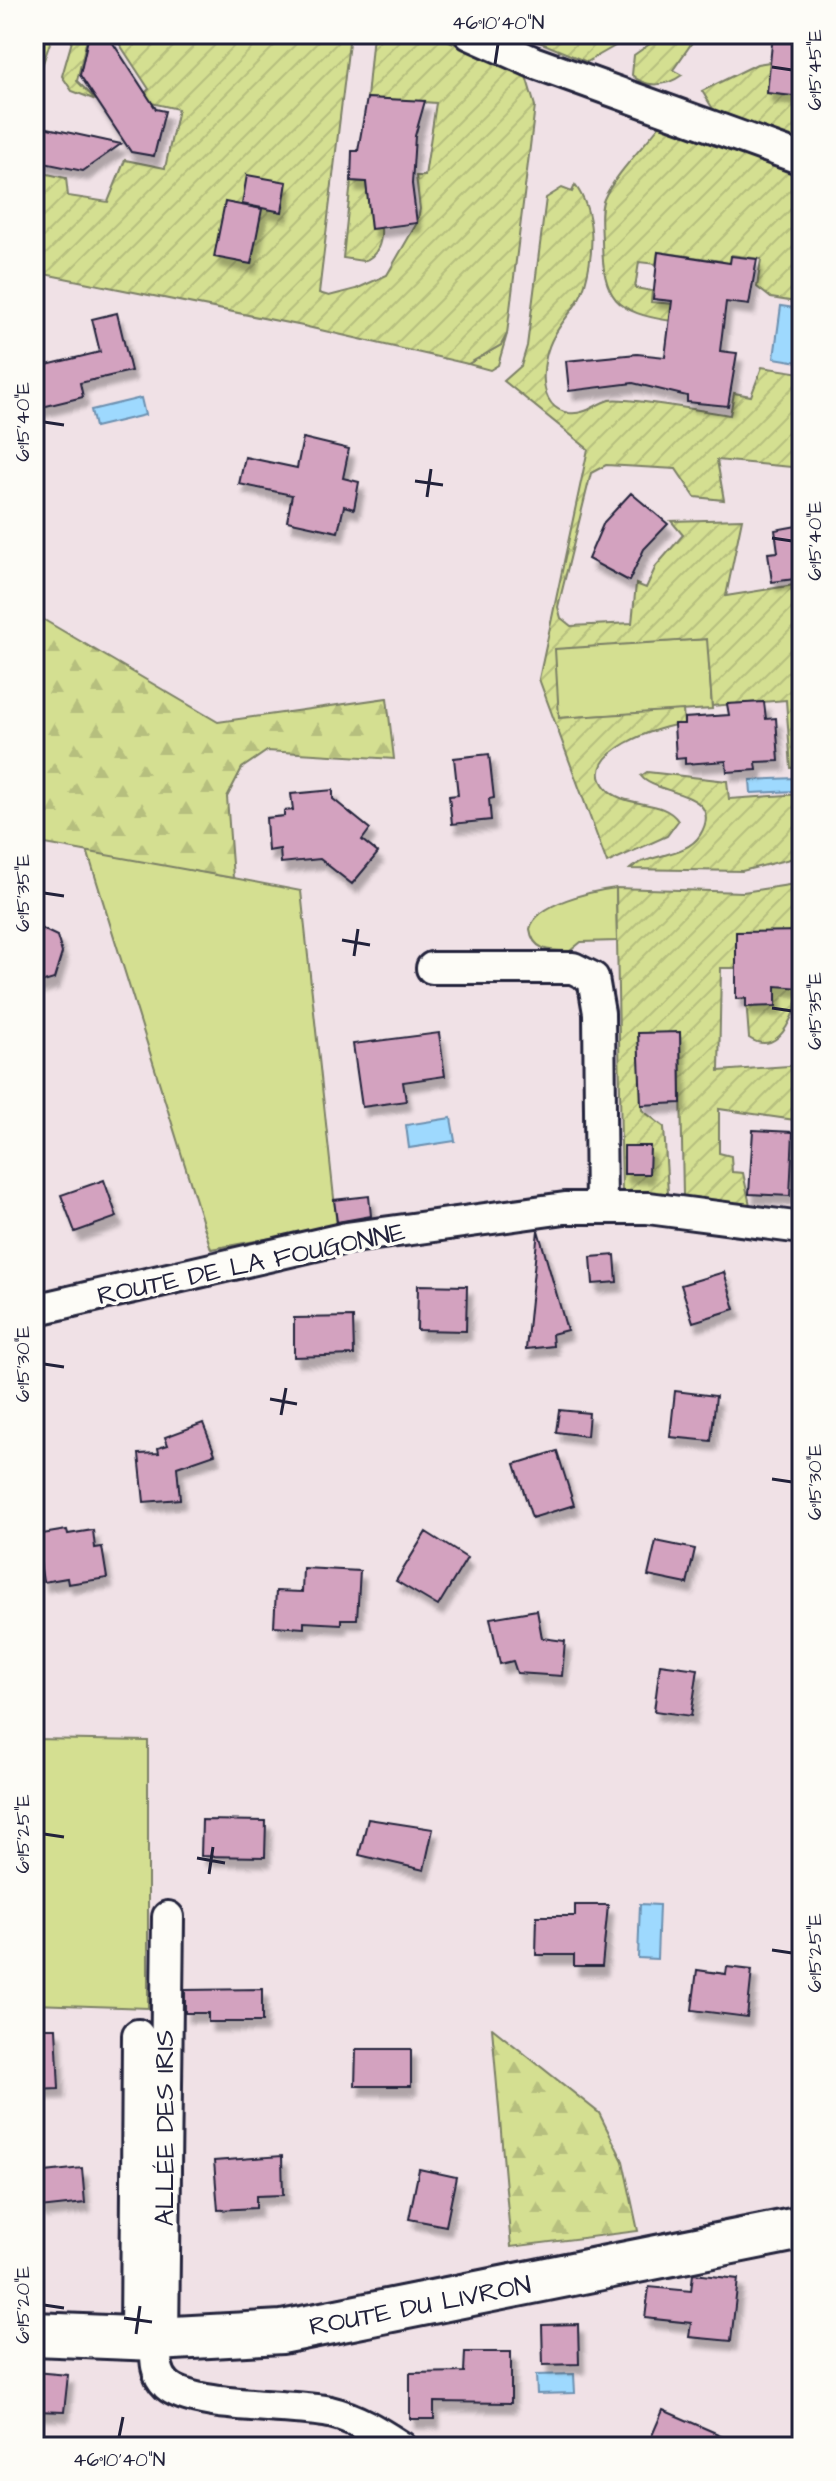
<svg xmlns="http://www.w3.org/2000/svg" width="836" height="2481" font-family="'Architects Daughter',sans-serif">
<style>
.grass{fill:#d4df91;stroke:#7b8066;stroke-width:2}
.forest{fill:url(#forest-firs);stroke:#7b8066;stroke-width:2}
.garden{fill:url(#garden-furrows);stroke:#7b8066;stroke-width:2}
.water{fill:#9ed9fe;stroke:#6c90b0;stroke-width:2}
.building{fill:#d3a2bf;stroke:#22223b;stroke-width:2;filter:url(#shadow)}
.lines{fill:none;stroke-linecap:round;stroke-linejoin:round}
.street-casing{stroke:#22223b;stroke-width:36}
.secondary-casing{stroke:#22223b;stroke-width:48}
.street{stroke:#fdfcf7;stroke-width:30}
.secondary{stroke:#fdfcf7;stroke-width:42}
.ticks{fill:none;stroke:#22223b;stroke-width:3}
.labels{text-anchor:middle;stroke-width:7;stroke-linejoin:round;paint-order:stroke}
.street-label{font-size:26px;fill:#22223b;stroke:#fdfcf7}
.neatline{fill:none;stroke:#22223b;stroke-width:3}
.ticks-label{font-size:20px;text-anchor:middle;fill:#22223b}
</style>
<defs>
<pattern id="forest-firs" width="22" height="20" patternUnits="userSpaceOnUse" patternTransform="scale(2)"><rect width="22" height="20" fill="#d4df91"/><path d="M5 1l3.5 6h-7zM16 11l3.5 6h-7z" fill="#b6bf7e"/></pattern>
<pattern id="garden-furrows" width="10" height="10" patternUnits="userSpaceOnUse" patternTransform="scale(2)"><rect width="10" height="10" fill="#d4df91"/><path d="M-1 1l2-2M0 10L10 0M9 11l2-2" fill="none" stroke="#b6bf7e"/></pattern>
<filter id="shadow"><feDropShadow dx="5" dy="9" stdDeviation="2" flood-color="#0004"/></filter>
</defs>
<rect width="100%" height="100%" fill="#f0e1e6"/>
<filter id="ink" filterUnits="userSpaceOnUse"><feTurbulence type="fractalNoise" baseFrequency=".0125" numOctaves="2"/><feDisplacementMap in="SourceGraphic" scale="16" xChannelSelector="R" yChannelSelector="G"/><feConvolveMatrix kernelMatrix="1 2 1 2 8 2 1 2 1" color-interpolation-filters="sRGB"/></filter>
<g filter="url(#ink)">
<path class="grass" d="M507 334 498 365 490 370 468 364 501 345Z
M708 639 712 709 558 718 554 648Z
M87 850 301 891 337 1226 211 1249Z
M616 888 617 941 581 942 570 951C551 951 533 952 530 929 536 903 593 891 616 888Z
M34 1739 148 1741V2008L34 2004Z"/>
<path class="forest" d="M34 614 218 722 387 698 394 759 267 751 242 768 227 797 233 878 34 842Z
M492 2028 599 2113 623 2161 638 2231 511 2247Z"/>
<path class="garden" d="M34 34H53L34 89Z
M74 34H88L77 81 96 100 72 91 62 76Z
M113 34H350L319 293 329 296 356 289 387 275 417 223 420 209 416 176H425L436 103 367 98 373 34H434L526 76 535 106 507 334 501 345 468 364 303 326 34 272V171L66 178 68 196 108 202 125 160 165 168 178 109 138 100 149 89Z
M520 34H636L587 62Z
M664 34H698L673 70 682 75C667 86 646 89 632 75L634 55Z
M770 62 767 93 783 95 792 88 802 102V144L713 109 702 91 757 64Z
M660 125 802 174V303L771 298 757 287 761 259 732 255 730 267 721 261 658 252 656 264 639 262 635 288 652 291 651 302 674 304 672 321C615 313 603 298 602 242 602 229 599 210 604 199 614 176 644 146 660 125Z
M351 181 366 182 371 229 381 228C382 241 378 257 363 261L343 258Z
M575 185C596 213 594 252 585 284 579 306 564 317 554 336 541 358 535 408 569 413 586 415 595 404 609 400 622 396 710 412 730 415L734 393 751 396 762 367 802 373V468L717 460 724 500 695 497 676 469 606 465 591 473 558 607 561 618 571 626 632 623 636 584 646 588 656 566 683 535 671 521 742 519 726 596 794 585 795 591 802 590V768H791L786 700 712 706 707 639 555 649 559 718 683 710 684 724C662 725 576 753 606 788 624 809 664 798 678 821L667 836 607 863 539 679 588 449 504 381 521 366 527 346 546 198 562 188 572 192Z
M647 772 727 781 729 799 802 794V856L742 871 630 869C646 854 687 857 700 835 727 791 654 795 641 776Z
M802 883C802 915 808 952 802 983 798 1005 782 1060 749 1038L746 999H736V968H721L719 1071 802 1065V1121L719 1109V1153L731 1156 732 1172 743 1173 750 1205 683 1196 680 1033H639L642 1110 664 1127 668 1193 622 1192 616 888 743 892Z"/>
<path class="water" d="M781 306 802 309 799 362 774 358Z
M141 398 145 415 95 427 91 410Z
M795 778 796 791 751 793 750 780Z
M451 1118 455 1141 409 1148 406 1125Z
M640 1904 659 1905 657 1959 638 1958Z
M574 2374 575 2393 537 2394 536 2375Z"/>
<path class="building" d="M89 34H107L156 109 165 111 154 156 131 152 80 75Z
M773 34H802V97L767 93Z
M367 98 425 101 415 136 412 184 417 223 371 229 366 182 351 181 352 151H358Z
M34 125 121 144 83 171 34 161Z
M247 175 287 182 282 212 242 204Z
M225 202 262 209 251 264 214 257Z
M658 252 730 263 731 256 757 259 749 305 726 302 720 351 737 353 728 406 687 402V396L633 383 569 391 566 361 637 354 665 357 672 301 653 299Z
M117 313 131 371 80 383 83 397 34 409V368L100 352 92 319Z
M303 438 349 449 343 478 359 482 354 509 344 506 338 532 287 521 292 495 239 484 245 457 297 468Z
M631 493 668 524 644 549 629 581 588 559 604 522Z
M802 525V578L772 582 768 553 778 552 775 530Z
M764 702 766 719 776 718 779 761 756 762 757 770 727 772 726 761 685 764V758L676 759 674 724H684V718L729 715 727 704Z
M489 754 494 798 489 799 491 820 452 824 449 796 458 795 454 758Z
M333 790V799L370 829 362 840 378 853 352 884 320 859 281 863 280 849 268 851 266 818 284 816V811L293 810 291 794Z
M34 925 57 936 62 953 54 979 34 985Z
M802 931V988L776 986V1006L746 1007V998L736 999V932Z
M680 1032 681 1103 641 1105 638 1033Z
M439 1033 445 1076 403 1082 406 1101 362 1107 353 1044Z
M753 1130 793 1132 790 1196 749 1194Z
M624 1146H650L649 1174H624Z
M104 1180 117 1217 75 1232 61 1195Z
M369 1196 371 1216 337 1222 334 1200Z
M538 1230 567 1330 552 1334 553 1346 526 1349Z
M615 1255 617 1282 593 1284 591 1257Z
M724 1272 735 1309 693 1322 681 1285Z
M418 1285 467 1286 466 1331 417 1330Z
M353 1317 354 1355 294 1357V1318Z
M675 1391 716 1396 711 1441 670 1437Z
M559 1410 589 1413 587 1436 556 1432Z
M203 1423 215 1454 177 1467 180 1499 144 1502 139 1454 159 1453 158 1448 168 1445 165 1437Z
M557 1451 574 1505 532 1518 515 1464Z
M67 1530 68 1534 93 1530 95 1548 102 1547 107 1578 68 1584 67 1578 43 1582 36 1535Z
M426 1532 467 1558 438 1606 396 1581Z
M656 1541 695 1549 687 1584 648 1576Z
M303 1568 360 1571 357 1619H341V1624L304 1622V1628L274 1626 276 1591 302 1592Z
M537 1610 542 1638 565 1641 562 1676 517 1673 513 1661 500 1664 490 1618Z
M660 1664 698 1669 691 1716 654 1711Z
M368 1819 433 1829 424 1870 359 1855Z
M202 1820 266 1821 265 1857 201 1856Z
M575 1905H608L602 1966H574V1955H536L537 1916H575Z
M727 1967 752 1970 747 2017 692 2010 697 1970 726 1974Z
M262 1989V2022H208V2013H185V1990Z
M34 2028H56L59 2089 34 2090Z
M356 2049H411V2086H355Z
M282 2156 283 2195 256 2196V2208L218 2210 214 2161Z
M82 2168 85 2203 40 2208 36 2173Z
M419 2169 456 2177 446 2226 409 2219Z
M693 2274 738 2279 731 2341 689 2337 691 2323 645 2318 649 2287 691 2291Z
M578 2324 579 2364 543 2365 542 2325Z
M465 2352H511V2403L434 2402V2419H410V2373L464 2372Z
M34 2372 68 2375 64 2412 34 2411Z
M663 2410 748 2447H647Z"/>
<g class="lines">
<g class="street-casing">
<path id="street" d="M470 34 533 62 802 159
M432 968H573L593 978 599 1013 601 1208
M34 1310 346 1238 565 1208H648L802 1228
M136 2339 138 2035
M156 2339C156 2356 154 2373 167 2385 193 2409 291 2404 330 2412 356 2418 379 2433 401 2447
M163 2339 168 1917"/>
</g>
<g class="secondary-casing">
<path id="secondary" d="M34 2334 156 2339 282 2332 802 2228"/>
</g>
<use href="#street" class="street"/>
<use href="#secondary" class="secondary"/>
</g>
</g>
<path class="ticks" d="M495 64 498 44M772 67 792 70M44 422 64 425M415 481 443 485M427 497 431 469M772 538 792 541M44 893 64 896M342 940 370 945M354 956 358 929M772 1008 792 1011M44 1364 64 1367M270 1399 297 1404M281 1415 286 1388M772 1479 792 1482M44 1834 64 1837M197 1858 225 1863M209 1874 213 1847M772 1950 792 1953M44 2305 64 2308M124 2318 152 2322M136 2334 140 2306M119 2437 123 2417"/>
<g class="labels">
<g class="street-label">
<text transform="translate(251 1263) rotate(-12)" y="9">ROUTE DE LA FOUGONNE</text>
<text transform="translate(164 2128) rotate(-90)" y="9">ALLÉE DES IRIS</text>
<text transform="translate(420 2305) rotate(-11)" y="9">ROUTE DU LIVRON</text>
</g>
</g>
<rect width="836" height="2481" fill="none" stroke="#fdfcf7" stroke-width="88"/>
<rect x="44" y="44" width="748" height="2393" class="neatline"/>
<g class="ticks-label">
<text x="498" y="29">46°10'40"N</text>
<text transform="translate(814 70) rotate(-90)" y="7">6°15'45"E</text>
<text transform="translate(22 422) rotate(-90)" y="7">6°15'40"E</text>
<text transform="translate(814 541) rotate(-90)" y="7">6°15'40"E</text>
<text transform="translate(22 893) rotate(-90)" y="7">6°15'35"E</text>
<text transform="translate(814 1011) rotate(-90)" y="7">6°15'35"E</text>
<text transform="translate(22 1364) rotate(-90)" y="7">6°15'30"E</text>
<text transform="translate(814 1482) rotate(-90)" y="7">6°15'30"E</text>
<text transform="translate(22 1834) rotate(-90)" y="7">6°15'25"E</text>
<text transform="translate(814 1953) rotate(-90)" y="7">6°15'25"E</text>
<text transform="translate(22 2305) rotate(-90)" y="7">6°15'20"E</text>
<text x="119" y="2466">46°10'40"N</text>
</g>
</svg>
